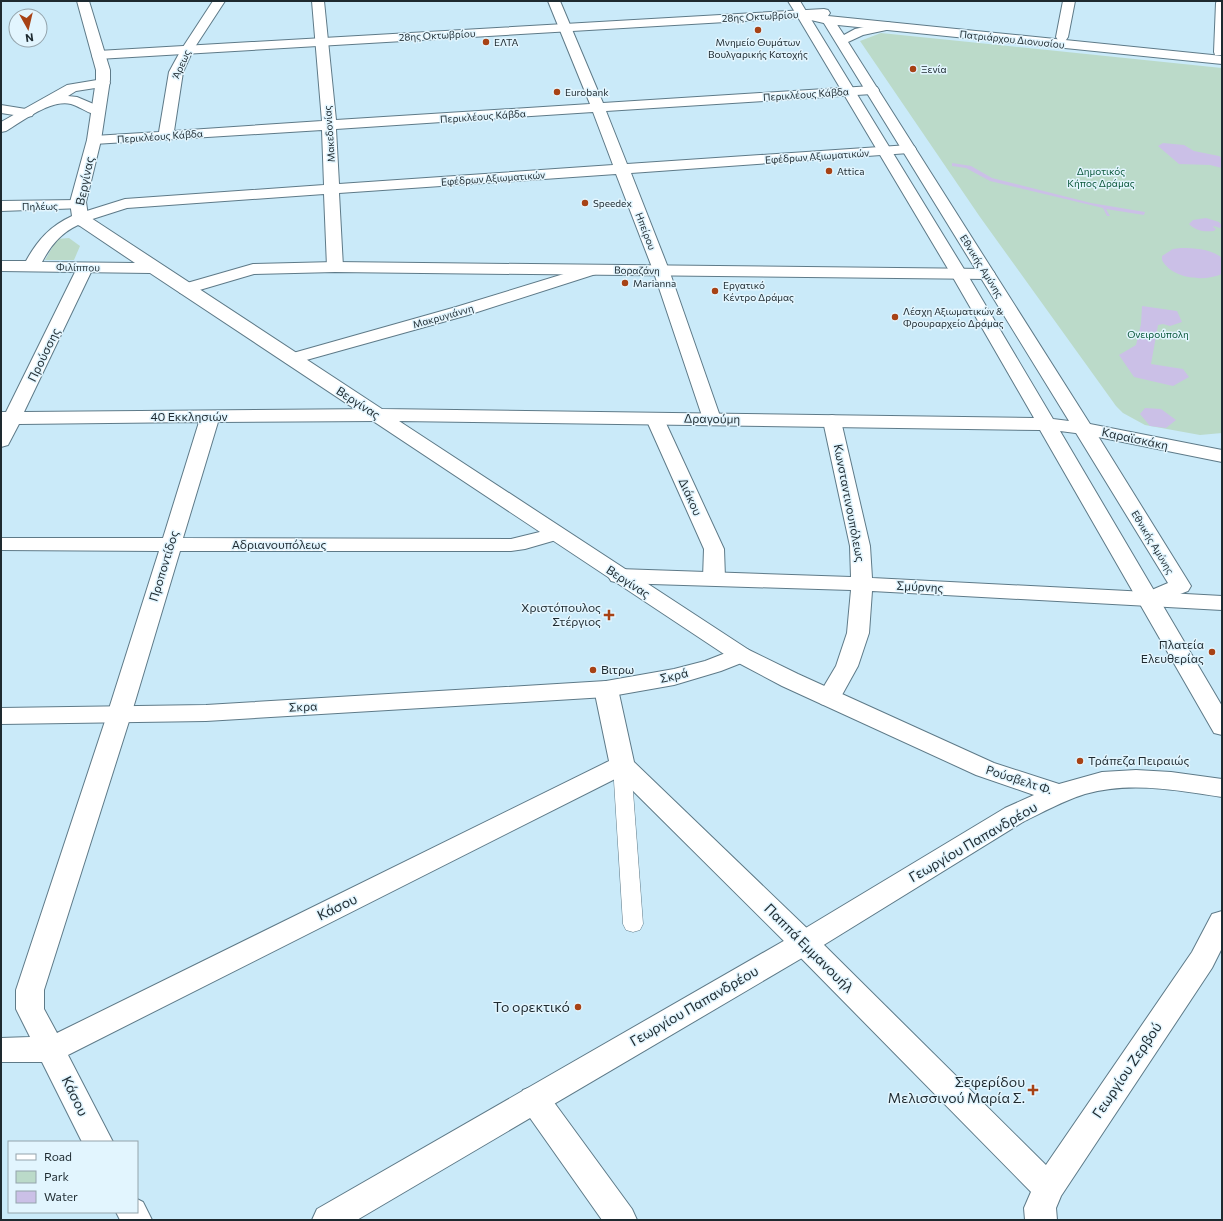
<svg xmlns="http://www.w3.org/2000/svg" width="1223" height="1221" font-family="Commissioner,sans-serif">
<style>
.green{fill:#bbdac9}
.water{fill:#cbc0e7}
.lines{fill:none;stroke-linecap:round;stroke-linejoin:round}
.service-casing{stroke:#5e7a88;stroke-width:1}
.pedestrian-casing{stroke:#5e7a88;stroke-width:2}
.minor-casing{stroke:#5e7a88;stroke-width:2}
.tertiary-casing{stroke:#5e7a88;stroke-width:2}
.secondary-casing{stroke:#5e7a88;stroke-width:2}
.primary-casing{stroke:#5e7a88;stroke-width:2}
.service{fill:#fff;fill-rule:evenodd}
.pedestrian{fill:#fff;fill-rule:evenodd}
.minor{fill:#fff;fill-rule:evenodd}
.tertiary{fill:#fff;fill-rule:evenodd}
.secondary{fill:#fff;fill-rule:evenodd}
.primary{fill:#fff;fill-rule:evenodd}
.poi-dot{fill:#a74215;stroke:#e2f5fe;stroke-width:1.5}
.labels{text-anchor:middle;stroke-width:3;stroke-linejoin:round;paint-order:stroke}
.far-street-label{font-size:10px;fill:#1e2a30;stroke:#e2f5fe}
.far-poi-label{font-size:10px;fill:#1e2a30;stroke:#e2f5fe;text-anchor:start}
.far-park-label{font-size:10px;fill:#0b573a;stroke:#e2f5fe}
.street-label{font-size:12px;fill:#1e2a30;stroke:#e2f5fe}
.poi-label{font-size:12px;fill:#1e2a30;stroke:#e2f5fe;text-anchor:end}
.near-street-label{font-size:14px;fill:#1e2a30;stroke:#e2f5fe}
.near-poi-label{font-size:14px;fill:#1e2a30;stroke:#e2f5fe;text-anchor:end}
</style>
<rect width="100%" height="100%" fill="#caeaf9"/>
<path class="green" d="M881 33 1222 68V433L1200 435 1145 425 1123 413 1116 406 980 217 860 41Z
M69 238 80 246 74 260H45L57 239Z"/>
<path class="water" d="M1163 143 1184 145 1194 151 1219 156 1222 158V168L1210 165 1179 164 1158 146Z
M952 163 971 166 992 178 1091 203 1145 212 1144 215 1106 209 1110 216H1107L1103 208 990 181 966 168 952 166Z
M1206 218 1219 222 1222 226 1220 228 1214 226 1213 227 1216 229 1214 231C1204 232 1196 231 1189 224L1193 220Z
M1181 248C1195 248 1211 249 1222 258V274C1204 282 1172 279 1162 260V256L1173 249Z
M1142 306 1177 311 1182 322 1170 326 1163 324 1158 325 1151 364 1183 369 1189 377 1173 386 1134 377 1119 355 1136 345 1141 324Z
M1145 408 1161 409 1176 420 1166 428 1150 426 1140 414Z"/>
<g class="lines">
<g class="service-casing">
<path id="service" d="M622 758 629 760 631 765 643 924 640 930 633 932 626 930 623 924 613 765 615 760Z"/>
</g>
<g class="pedestrian-casing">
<path id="pedestrian" d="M655 413 662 415 664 419 724 549 725 578 722 583 714 585 706 583 703 578 704 549 646 419 648 415Z
M1149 592 1222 596V610L1149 606 1141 604 1138 599 1141 594Z
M1222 911V948L1212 968 1061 1196 1056 1208 1057 1220H1025L1024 1208 1037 1178 1192 952 1212 914Z
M534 1086 545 1090 632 1209 637 1220H602L523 1108 519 1099 523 1090Z"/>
</g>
<g class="minor-casing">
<path id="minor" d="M213 1H225L193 50 183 72 174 131 322 121 312 1H324L336 120 590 104 548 1H560L603 103 872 86 877 87 879 90 877 93 872 94 606 111 627 164 909 145 914 146 916 149 914 152 909 153 631 173 669 270 721 419 719 423 712 425 705 423 703 419 653 270 616 174 339 193 343 267 341 270 335 272 329 270 327 267 324 194 127 208 80 223 74 221 72 218 74 215 125 199 324 185 322 130 94 144 89 143 87 140 89 137 94 136 159 132 169 72 181 50ZM593 112 613 165 339 184 336 129Z
M1063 1H1075L1068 37 1066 40H1058L1056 37Z
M1217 1H1222V55H1215L1214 52 1216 3Z
M1 105 32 110 34 113 32 116 27 117 1 113Z
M78 200 83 202 86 205 83 208 1 211V201Z
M85 263 91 265 93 268 24 412 378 409 385 411 387 415 385 419 378 421 218 422 183 538 511 539 556 528 563 530 566 534 563 538 525 549 511 551H180L131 715 44 990V1009L57 1033 609 761 594 689 598 683 606 681 614 683 618 689 634 762 814 935 1059 1178 1064 1188 1059 1198 1048 1202 1037 1198 794 951 619 777 68 1055 113 1142H82L42 1062H1V1038L30 1037 16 1009V990L107 715 159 551 1 550V538H163L199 422 19 424 8 445 1 447V412H6L77 268 79 265Z
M593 265 599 267 601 270 599 273 468 315 292 364 286 363 283 359 286 355 456 307Z
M832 415 839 417 841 421 870 546 872 578 1147 592 1168 583 1073 428 1076 424 1083 422 1090 424 1093 428 1191 586 1188 591 1149 606 872 591 869 633 858 666 837 704 829 706 821 704 817 698 836 666 847 633 851 590 619 583 611 581 608 576 611 571 619 569 851 577 850 546 823 421 825 417Z
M137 1199 143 1202 152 1220H120L116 1212H137Z"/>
</g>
<g class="tertiary-casing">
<path id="tertiary" d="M824 9 828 10 830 13 828 16 98 59 93 58 92 55 93 52 98 51Z
M103 79 108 80 110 83 108 86 76 91 68 96 77 97 103 108 105 111 103 114C91 117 82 107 71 104 51 99 23 121 6 131L1 132V122L67 85Z
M335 262 987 269 993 271 995 274 993 277 987 279 335 272 254 274 186 294 180 293 178 289 180 285 253 264Z
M741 647 749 650 752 655 749 660 721 671 674 685 606 697 206 721 1 724V708L206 705 606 681 674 669 705 661Z"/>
</g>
<g class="secondary-casing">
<path id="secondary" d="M77 1H89L110 70V80L101 140 86 202 88 216 382 409 1034 418 951 274 796 14 798 11H806L967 274 1053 419 1069 421 822 20 824 17H832L844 35 855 29 887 22 891 23 893 26 891 29 863 35 848 42 1090 424 1222 450V462L1083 434 1060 431 1222 706V735L1214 733 1040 430 399 421 749 650 798 674 994 763 1059 784 1102 772 1136 770 1171 772 1222 779V797C1178 790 1129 781 1085 794 1063 801 1043 812 1023 822L814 951 357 1220H312L317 1209 794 935 1005 808 1034 795 976 775 782 686 733 660 150 273 1 271V261H26C37 241 50 226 72 216L70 202 87 140 96 80V70ZM78 225 80 226 135 263 42 262C51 245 61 233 78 225Z"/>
</g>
<g class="primary-casing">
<path id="primary" d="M788 1H800L806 11 828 16 1222 56V64L828 24 798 17Z"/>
</g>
<use href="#service" class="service"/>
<use href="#pedestrian" class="pedestrian"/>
<use href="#minor" class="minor"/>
<use href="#tertiary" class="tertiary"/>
<use href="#secondary" class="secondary"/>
<use href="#primary" class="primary"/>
</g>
<g class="poi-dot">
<circle cx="758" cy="30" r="4"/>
<circle cx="486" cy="42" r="4"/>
<circle cx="913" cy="69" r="4"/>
<circle cx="557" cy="92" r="4"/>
<circle cx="829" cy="171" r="4"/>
<circle cx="585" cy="203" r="4"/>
<circle cx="625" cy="283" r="4"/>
<circle cx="715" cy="291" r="4"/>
<circle cx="895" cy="317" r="4"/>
<path d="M607 609h4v4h4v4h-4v4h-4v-4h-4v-4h4z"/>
<circle cx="1212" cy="652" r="4"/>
<circle cx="593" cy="670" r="4"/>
<circle cx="1080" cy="761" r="4"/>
<circle cx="578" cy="1007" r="4"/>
<path d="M1031 1084h4v4h4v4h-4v4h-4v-4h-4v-4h4z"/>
</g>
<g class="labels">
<g class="far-street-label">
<text transform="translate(760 16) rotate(-3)" y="4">28ης Οκτωβρίου</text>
<text transform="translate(437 35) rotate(-3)" y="4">28ης Οκτωβρίου</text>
<text transform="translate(1012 39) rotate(6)" y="4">Πατριάρχου Διονυσίου</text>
<text transform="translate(181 64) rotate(-66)" y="4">Άρεως</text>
<text transform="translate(806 94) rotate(-4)" y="4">Περικλέους Κάβδα</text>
<text transform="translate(483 116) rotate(-4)" y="4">Περικλέους Κάβδα</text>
<text transform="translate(329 134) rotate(-94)" y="4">Μακεδονίας</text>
<text transform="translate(160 136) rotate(-4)" y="4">Περικλέους Κάβδα</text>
<text transform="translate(817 156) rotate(-4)" y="4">Εφέδρων Αξιωματικών</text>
<text transform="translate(493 178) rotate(-4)" y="4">Εφέδρων Αξιωματικών</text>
<text transform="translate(40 206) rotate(-1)" y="4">Πηλέως</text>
<text transform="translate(646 231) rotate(69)" y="4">Ηπείρου</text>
<text transform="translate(982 266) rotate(58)" y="4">Εθνικής Αμύνης</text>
<text transform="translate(78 267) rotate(1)" y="4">Φιλίππου</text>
<text transform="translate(637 270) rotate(1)" y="4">Βοραζάνη</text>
<text transform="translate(443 316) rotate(-16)" y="4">Μακρυγιάννη</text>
<text transform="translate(1153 542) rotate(59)" y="4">Εθνικής Αμύνης</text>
</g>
<g class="far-poi-label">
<text x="494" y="46">ΕΛΤΑ</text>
<text x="758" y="46" text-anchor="middle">Μνημείο Θυμάτων<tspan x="758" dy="12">Βουλγαρικής Κατοχής</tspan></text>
<text x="921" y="73">Ξενία</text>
<text x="565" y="96">Eurobank</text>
<text x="837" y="175">Attica</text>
<text x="593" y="207">Speedex</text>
<text x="633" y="287">Marianna</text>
<text x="723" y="289">Εργατικό<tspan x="723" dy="12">Κέντρο Δράμας</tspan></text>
<text x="903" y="315">Λέσχη Αξιωματικών &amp;<tspan x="903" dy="12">Φρουραρχείο Δράμας</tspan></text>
</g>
<g class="far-park-label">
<text x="1101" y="175">Δημοτικός<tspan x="1101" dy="12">Κήπος Δράμας</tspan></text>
<text x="1158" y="338">Ονειρούπολη</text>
</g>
<g class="street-label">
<text transform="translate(85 181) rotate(-78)" y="4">Βεργίνας</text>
<text transform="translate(44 355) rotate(-64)" y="4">Προύσσης</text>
<text transform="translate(358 403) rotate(33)" y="4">Βεργίνας</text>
<text x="189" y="421">40 Εκκλησιών</text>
<text transform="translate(712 419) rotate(1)" y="4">Δραγούμη</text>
<text transform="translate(1135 439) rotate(12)" y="4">Καραϊσκάκη</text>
<text transform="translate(690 497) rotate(66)" y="4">Διάκου</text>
<text transform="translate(849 503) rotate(79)" y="4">Κωνσταντινουπόλεως</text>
<text x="279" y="549">Αδριανουπόλεως</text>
<text transform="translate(164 566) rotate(-73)" y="4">Προποντίδος</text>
<text transform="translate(628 582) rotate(33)" y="4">Βεργίνας</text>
<text transform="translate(920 587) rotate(3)" y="4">Σμύρνης</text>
<text transform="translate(674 676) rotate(-13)" y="4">Σκρά</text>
<text transform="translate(303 707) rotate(-3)" y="4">Σκρα</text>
<text transform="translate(1019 780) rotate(18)" y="4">Ρούσβελτ Φ.</text>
</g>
<g class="poi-label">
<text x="601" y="612">Χριστόπουλος<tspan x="601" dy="14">Στέργιος</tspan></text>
<text x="1204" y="649">Πλατεία<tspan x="1204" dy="14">Ελευθερίας</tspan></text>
<text x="601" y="674" text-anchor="start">Βιτρω</text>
<text x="1088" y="765" text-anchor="start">Τράπεζα Πειραιώς</text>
</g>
<g class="near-street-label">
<text transform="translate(973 842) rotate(-30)" y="5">Γεωργίου Παπανδρέου</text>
<text transform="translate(337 907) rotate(-26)" y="5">Κάσου</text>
<text transform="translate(809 948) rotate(45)" y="5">Παππά Εμμανουήλ</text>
<text transform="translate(694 1006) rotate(-30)" y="5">Γεωργίου Παπανδρέου</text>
<text transform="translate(1127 1070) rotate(-56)" y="5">Γεωργίου Ζερβού</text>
<text transform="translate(75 1096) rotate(64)" y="5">Κάσου</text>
</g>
<g class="near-poi-label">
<text x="570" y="1012">Το ορεκτικό</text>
<text x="1025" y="1087">Σεφερίδου<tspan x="1025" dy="16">Μελισσινού Μαρία Σ.</tspan></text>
</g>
</g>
<rect width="1223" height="1221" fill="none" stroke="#1e2a30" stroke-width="4"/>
<rect x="8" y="1141" width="130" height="72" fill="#e2f5fe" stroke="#94a4ac"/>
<rect x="16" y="1154" width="20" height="6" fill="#ffffff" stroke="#94a4ac"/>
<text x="44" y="1161" font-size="12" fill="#1e2a30">Road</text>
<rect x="16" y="1171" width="20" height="12" fill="#bbdac9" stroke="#94a4ac"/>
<text x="44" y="1181" font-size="12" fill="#1e2a30">Park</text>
<rect x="16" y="1191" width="20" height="12" fill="#cbc0e7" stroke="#94a4ac"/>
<text x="44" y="1201" font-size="12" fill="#1e2a30">Water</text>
<g transform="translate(28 28) rotate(172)"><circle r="19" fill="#e2f5fe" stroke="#94a4ac"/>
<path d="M0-3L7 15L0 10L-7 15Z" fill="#a74215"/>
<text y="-6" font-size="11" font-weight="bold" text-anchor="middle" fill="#1e2a30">N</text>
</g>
</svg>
